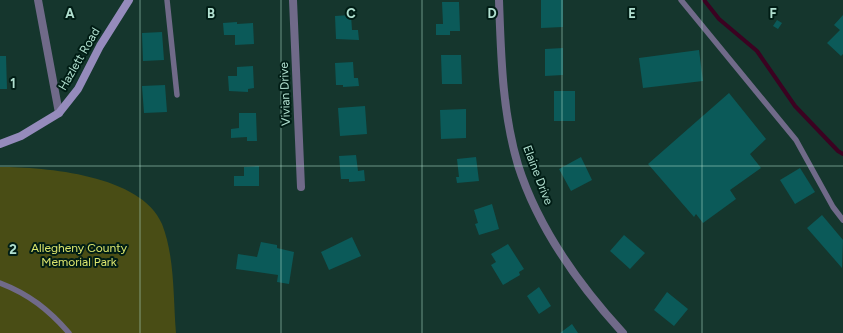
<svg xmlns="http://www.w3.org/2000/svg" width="843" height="333" font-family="Figtree,sans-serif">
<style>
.green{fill:#494d15}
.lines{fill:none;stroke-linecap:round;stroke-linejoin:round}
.stream{stroke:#3b0221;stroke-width:4}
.building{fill:#0b5a59}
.lane{stroke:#706a89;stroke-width:5.5}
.street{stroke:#706a89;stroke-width:8}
.secondary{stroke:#958bbc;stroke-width:8}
.grid{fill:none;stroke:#b2e1d1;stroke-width:1;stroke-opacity:0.55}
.labels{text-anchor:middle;stroke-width:4;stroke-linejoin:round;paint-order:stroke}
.street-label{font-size:12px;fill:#b2e1d1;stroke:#001d15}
.park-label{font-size:12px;fill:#dce66e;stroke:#001d15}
.grid-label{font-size:13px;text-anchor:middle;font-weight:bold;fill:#b2e1d1;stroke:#001d15;stroke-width:4;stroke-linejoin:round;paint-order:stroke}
</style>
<rect width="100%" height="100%" fill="#15362d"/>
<path class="green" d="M0 167C45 167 142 175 162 224 175 257 173 298 176 333H0Z"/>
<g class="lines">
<path class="stream" d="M704 0 719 19 757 51 795 106 838 151 843 154"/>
</g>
<path class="building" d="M541 0H563V27L541 28Z
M442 2H459L460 31H450V35H436V24H443Z
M351 15 352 30H358L359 40 336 39 335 16Z
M843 15V54L841 56 827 43 840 30 834 25Z
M777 20 782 23 778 29 773 26Z
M237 22V24L253 23 254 44 235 45V35H224L223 23Z
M162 32 164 60 143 61 142 33Z
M563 48V75L545 76V49Z
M699 50 703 81 643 88 639 58Z
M441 55H461L462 84H442Z
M0 56H6L7 89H0Z
M353 62 354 78H358L359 86 343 87V85H336L335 63Z
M253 66 254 88 248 89V92L229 91 228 76H237V67Z
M165 85 167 112 144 113 142 86Z
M554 91H575V121H554Z
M729 93 766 139 750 154 761 168 730 190 736 199 703 223 696 214 694 217 648 164Z
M365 106 367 134 340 136 338 108Z
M466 109V138L441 139 440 110Z
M239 113H256L257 141H247V137L231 138V129L239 128Z
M356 155 358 171 364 170 365 181 349 182V179H341L339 156Z
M476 157 479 181 457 183 456 177H459L457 159Z
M581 157 592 180 571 191 559 169Z
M259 166V186H234V176H244V167Z
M800 168 815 192 795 204 780 180Z
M492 204 499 229 479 235 475 224 478 223 474 210Z
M822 215 843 240 842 268 807 228Z
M624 235 645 253 630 269 610 251Z
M352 237 361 256 329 270 321 252Z
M261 242 277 245V248L294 252 289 284 277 282 278 275 236 269 238 254 257 257Z
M508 244 524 269 519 272 520 275 503 285 491 265 496 262 491 254Z
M539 287 551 306 539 314 527 296Z
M667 292 688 309 674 326 654 310Z
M572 324 578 333H560Z"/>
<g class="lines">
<path class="lane" d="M167 0 177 95
M681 0 796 140 833 207 843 220
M0 283C29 294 49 310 69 333"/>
<path class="street" d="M38 0 59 113
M293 0 301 187
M499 0C501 55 502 111 518 165 538 228 579 285 623 333"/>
<path class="secondary" d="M0 144 21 136 59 113 78 89 100 46 129 0"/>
</g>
<path class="grid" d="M140 0V333M281 0V333M422 0V333M562 0V333M702 0V333M0 166H843"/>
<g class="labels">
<g class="street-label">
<text transform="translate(79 59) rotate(-60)" y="4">Hazlett Road</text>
<text transform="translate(285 94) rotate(-92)" y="4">Vivian Drive</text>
<text transform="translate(538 175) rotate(69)" y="4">Elaine Drive</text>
</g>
<g class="park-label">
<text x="79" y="252">Allegheny County<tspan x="79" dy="14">Memorial Park</tspan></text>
</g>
</g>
<g class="grid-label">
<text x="70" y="18">A</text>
<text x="211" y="18">B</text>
<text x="351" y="18">C</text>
<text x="492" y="18">D</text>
<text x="632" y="18">E</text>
<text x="773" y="18">F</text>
<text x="13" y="88">1</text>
<text x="13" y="254">2</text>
</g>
</svg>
